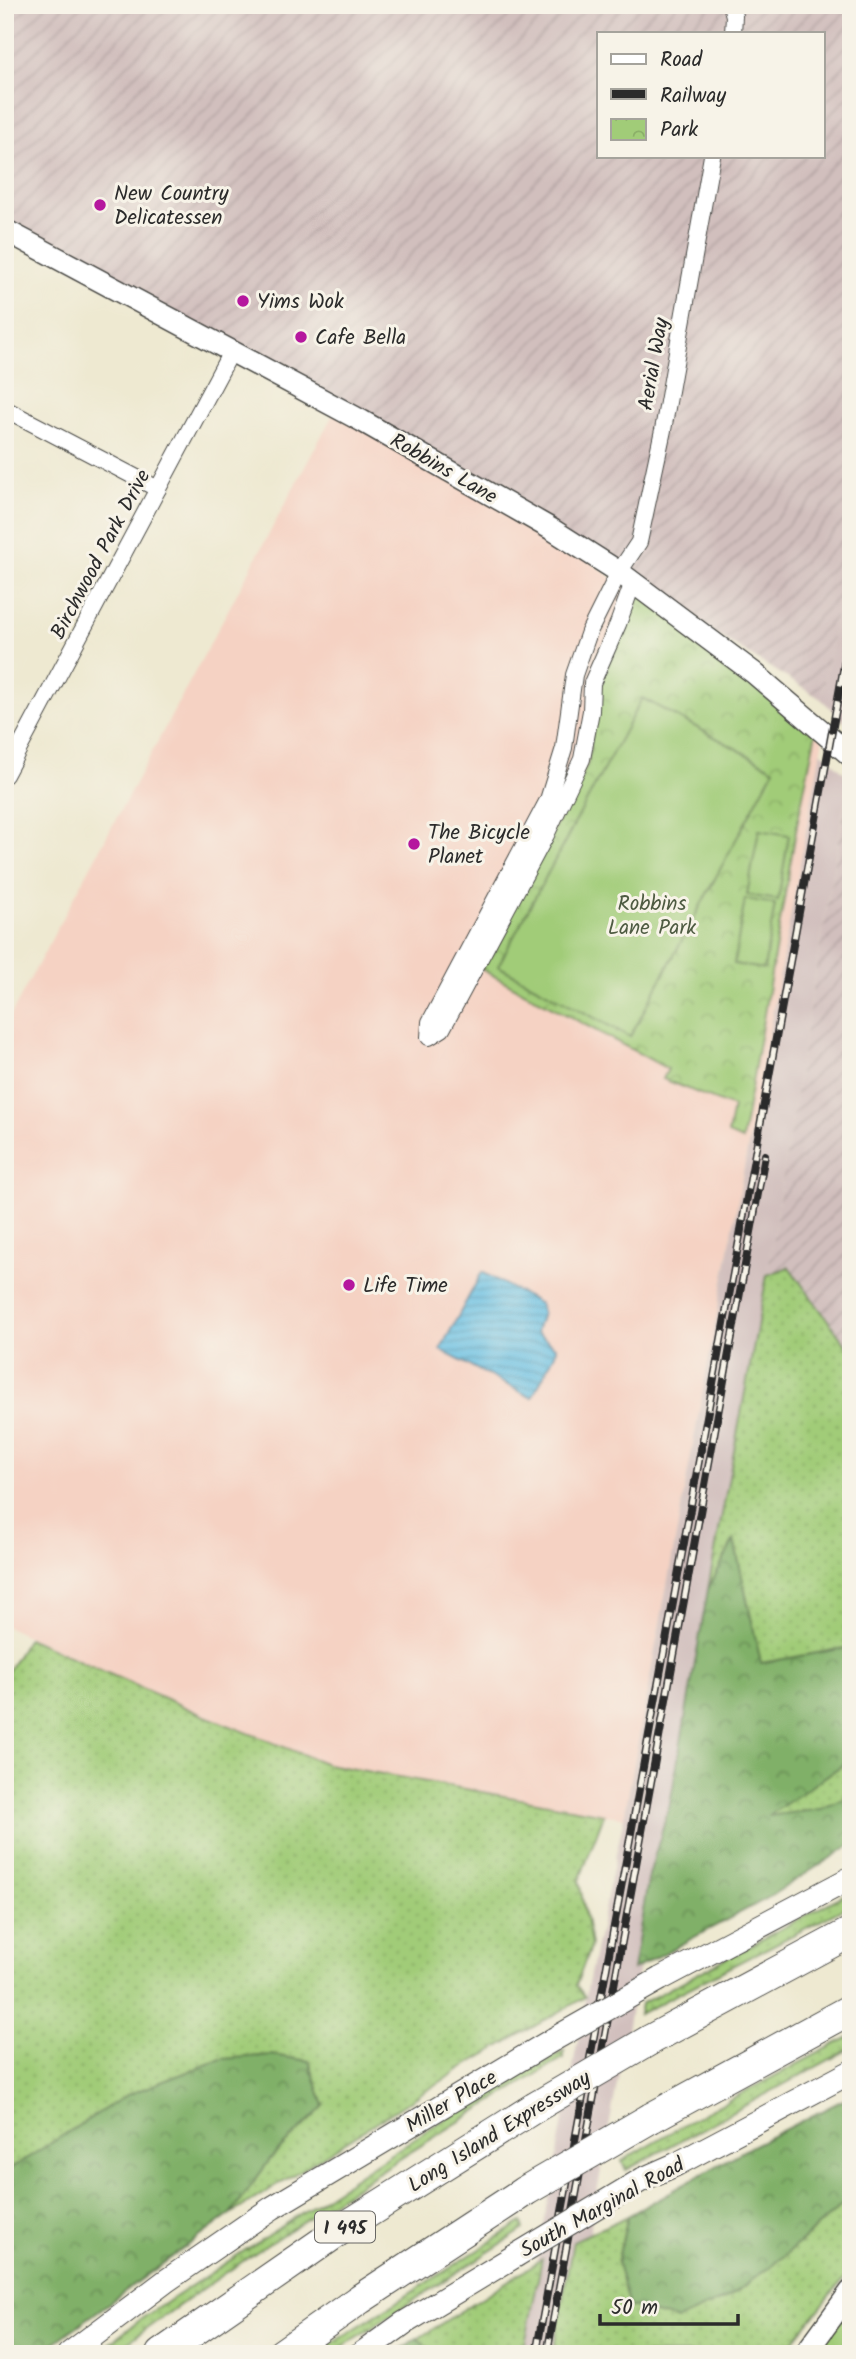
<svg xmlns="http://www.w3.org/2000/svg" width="856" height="2359" font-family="Kalam,sans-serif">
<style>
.built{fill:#f5d2c3}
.industrial{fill:url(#industrial-furrows);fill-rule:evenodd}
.railway{fill:#d1bfbd}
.grass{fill:url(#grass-dots);stroke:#667c52;stroke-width:2}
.forest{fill:url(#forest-crowns);stroke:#566e4a;stroke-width:2}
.park{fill:url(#park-crowns);stroke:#667c52;stroke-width:2}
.pitch{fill:#a1cc78;stroke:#667c52;stroke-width:2}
.water{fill:url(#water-rules);stroke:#487587;stroke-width:2}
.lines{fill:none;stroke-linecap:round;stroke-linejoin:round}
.minor-casing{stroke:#484844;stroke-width:18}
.tertiary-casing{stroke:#484844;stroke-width:24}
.secondary-casing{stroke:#484844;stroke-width:25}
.motorway-casing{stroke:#484844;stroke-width:32}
.minor{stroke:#fff;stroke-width:16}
.tertiary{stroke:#fff;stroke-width:21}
.secondary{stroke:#fff;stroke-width:23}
.motorway{stroke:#fff;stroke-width:30}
.rail-casing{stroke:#2b2b2b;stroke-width:8}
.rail{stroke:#f7f3e8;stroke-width:5;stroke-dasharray:16;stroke-linecap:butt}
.secondary-bridge-casing{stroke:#484844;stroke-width:25;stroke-linecap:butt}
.motorway-bridge-casing{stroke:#484844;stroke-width:32;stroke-linecap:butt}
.secondary-bridge{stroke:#fff;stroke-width:23}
.motorway-bridge{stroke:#fff;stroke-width:30}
.poi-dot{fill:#b5179e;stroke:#f7f3e8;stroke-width:2.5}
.labels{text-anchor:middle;stroke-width:6;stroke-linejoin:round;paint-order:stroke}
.shield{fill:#f7f3e8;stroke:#686764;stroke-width:2}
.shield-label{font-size:19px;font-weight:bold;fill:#2b2b2b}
.poi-label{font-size:21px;fill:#2b2b2b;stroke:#f7f3e8;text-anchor:start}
.street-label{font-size:21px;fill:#2b2b2b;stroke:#f7f3e8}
.park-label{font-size:21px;fill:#4e5b42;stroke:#f7f3e8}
</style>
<defs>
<pattern id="industrial-furrows" width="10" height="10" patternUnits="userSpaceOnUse" patternTransform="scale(1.75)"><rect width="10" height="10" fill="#d1bfbd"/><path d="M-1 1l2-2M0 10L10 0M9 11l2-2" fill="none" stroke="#b4a4a3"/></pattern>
<pattern id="grass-dots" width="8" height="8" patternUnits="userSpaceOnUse" patternTransform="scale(1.75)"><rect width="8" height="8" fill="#a1cc78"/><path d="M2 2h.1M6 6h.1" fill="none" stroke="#8baf68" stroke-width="1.8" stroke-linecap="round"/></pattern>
<pattern id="forest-crowns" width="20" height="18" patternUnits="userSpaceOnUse" patternTransform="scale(1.75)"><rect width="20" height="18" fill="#80b068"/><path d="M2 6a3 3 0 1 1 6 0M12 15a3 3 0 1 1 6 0" fill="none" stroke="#698f56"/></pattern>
<pattern id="park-crowns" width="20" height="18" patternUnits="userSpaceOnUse" patternTransform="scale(1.75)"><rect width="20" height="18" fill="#a1cc78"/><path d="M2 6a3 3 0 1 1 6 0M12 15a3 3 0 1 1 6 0" fill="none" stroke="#8baf68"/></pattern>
<pattern id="water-rules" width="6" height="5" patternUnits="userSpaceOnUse" patternTransform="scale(1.75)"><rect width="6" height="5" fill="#66bfe3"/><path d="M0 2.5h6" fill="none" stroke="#549bb8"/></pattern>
</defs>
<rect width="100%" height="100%" fill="#f7f3e8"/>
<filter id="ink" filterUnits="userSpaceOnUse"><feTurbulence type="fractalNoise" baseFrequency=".0143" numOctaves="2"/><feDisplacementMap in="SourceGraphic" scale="14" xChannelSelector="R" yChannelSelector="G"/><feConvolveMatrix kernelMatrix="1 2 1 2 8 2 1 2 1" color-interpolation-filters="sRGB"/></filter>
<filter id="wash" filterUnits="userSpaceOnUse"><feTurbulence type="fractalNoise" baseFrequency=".00686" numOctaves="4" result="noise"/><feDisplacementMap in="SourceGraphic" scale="28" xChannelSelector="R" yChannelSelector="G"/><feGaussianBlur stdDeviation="1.57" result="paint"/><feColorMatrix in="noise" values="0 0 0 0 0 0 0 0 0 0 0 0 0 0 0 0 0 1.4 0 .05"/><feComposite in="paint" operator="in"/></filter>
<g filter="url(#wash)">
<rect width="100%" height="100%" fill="#eee9d1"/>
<path class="built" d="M337 407 532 519 824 733 624 1818 327 1764 200 1714 5 1626V1026Z"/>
<path class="industrial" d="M5 5H851V530L821 699 573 545 5 230ZM599 33H823V156H599Z
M851 768V1352L789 1267 767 1275 809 1009Z"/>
<path class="railway" d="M851 530V728L821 699Z
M821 751 849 777 809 1009 767 1275 567 2354H447L536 2268 588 1984 624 1818Z"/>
<path class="grass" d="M789 1267 851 1352V1647L761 1664 734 1541 708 1589 767 1275Z
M28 1638 200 1714 327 1764 604 1814 579 1881 591 1945 576 1985 585 1997 464 2067 231 2214 271 2158 323 2106 12 2169 5 2172V1676Z
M851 1759V1796L821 1809 766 1817Z
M851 1891V1905L639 2014 641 2004Z
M851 2036V2048L626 2170 622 2161 702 2114Z
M564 2051 563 2058C410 2151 256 2247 112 2354H96L144 2317 430 2128Z
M851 2197V2270L783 2354H553L573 2241 628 2216 617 2263 731 2296 785 2255Z
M522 2222 524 2229 331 2354H315Z
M542 2259 523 2354H394Z"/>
<path class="forest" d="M734 1540 761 1663 851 1647V1759L768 1816 821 1809 851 1796V1845L766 1899 633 1970 649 1875 670 1804 708 1589Z
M272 2055 309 2061 324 2106 271 2158 231 2214 39 2354H5V2172L127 2095 221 2059Z
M851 2096V2197L785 2255 731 2296 677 2320 629 2307 617 2263 628 2216 754 2145Z
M417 2338 435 2354H394Z"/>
<path class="park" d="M642 590 817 727 797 825 742 1140 728 1134 733 1107 663 1079 668 1069 481 969 588 763 599 681Z
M851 2291V2354H805Z"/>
<path class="pitch" d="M642 698 774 769 630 1037 498 966Z
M759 830 789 835 778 900 747 895Z
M745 899 775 904 764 969 734 964Z"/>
<path class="water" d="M482 1272 540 1304 542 1313 536 1332 556 1348 555 1354 532 1398 440 1350Z"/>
</g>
<g filter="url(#ink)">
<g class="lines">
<g class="minor-casing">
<path id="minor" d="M731 5 734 16 733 33
M5 409 158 489
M5 775 231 352
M429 1037 430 1022 548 800 564 748 574 675 589 632 619 572 639 542 663 430 712 156
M429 1037 442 1029 462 992 546 835 582 759 591 711 592 683 618 624 633 582"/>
</g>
<g class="tertiary-casing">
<path id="tertiary" d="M5 230 362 421 553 530 619 572 754 673 851 756
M805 2354 851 2291"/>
</g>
<g class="secondary-casing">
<path id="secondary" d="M660 1979 851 1878
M643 2179 677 2164 851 2072
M69 2354 166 2281 272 2208 554 2039
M361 2354 404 2323 515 2256"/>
</g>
<g class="motorway-casing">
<path id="motorway" d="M650 2040 851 1932
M651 2118 851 2009
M161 2354 337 2232 534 2108
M282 2354 360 2299 525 2191"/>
</g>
<use href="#minor" class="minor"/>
<use href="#tertiary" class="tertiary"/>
<use href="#secondary" class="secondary"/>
<use href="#motorway" class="motorway"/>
<g class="rail-casing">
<path id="rail" d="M536 2354 851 627
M547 2354 765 1155"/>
</g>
<use href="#rail" class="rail"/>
<g class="secondary-bridge-casing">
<path id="secondary-bridge" d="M554 2039 660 1979
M515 2256 643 2179"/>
</g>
<g class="motorway-bridge-casing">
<path id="motorway-bridge" d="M534 2108 650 2040
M525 2191 651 2118"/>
</g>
<use href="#secondary-bridge" class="secondary-bridge"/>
<use href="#motorway-bridge" class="motorway-bridge"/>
</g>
</g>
<g class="poi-dot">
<circle cx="100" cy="205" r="7"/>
<circle cx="243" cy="301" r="7"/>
<circle cx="301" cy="337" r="7"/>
<circle cx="414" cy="844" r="7"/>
<circle cx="349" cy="1285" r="7"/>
</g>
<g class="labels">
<rect class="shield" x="315" y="2211.5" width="60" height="31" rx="5"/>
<g class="shield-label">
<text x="345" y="2234">I 495</text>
</g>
<g class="poi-label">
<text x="114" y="200">New Country<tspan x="114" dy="24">Delicatessen</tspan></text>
<text x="257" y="308">Yims Wok</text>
<text x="315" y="344">Cafe Bella</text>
<text x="428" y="839">The Bicycle<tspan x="428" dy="24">Planet</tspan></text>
<text x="363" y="1292">Life Time</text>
</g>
<g class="street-label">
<text transform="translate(653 364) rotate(-80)" y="7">Aerial Way</text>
<text transform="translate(444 468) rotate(30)" y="7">Robbins Lane</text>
<text transform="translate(100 554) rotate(-62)" y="7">Birchwood Park Drive</text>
<text transform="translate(451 2101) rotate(-31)" y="7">Miller Place</text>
<text transform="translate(499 2131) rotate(-32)" y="7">Long Island Expressway</text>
<text transform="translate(602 2207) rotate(-29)" y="7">South Marginal Road</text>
</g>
<g class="park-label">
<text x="652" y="910">Robbins<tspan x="652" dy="24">Lane Park</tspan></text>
</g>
</g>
<rect width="856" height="2359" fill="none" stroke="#f7f3e8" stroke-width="28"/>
<rect x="597" y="32" width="228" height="126" fill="#f7f3e8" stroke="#a5a39c" stroke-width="2"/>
<rect x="611" y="54" width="35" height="10" fill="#ffffff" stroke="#a5a39c" stroke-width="2"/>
<text x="660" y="66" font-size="21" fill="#2b2b2b">Road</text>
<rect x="611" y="89" width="35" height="10" fill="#2b2b2b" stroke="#a5a39c" stroke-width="2"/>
<text x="660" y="102" font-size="21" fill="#2b2b2b">Railway</text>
<rect x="611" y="119" width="35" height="21" fill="url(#park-crowns)" stroke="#a5a39c" stroke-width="2"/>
<text x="660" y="136" font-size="21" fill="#2b2b2b">Park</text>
<path d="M600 2314v10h138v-10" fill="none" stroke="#2b2b2b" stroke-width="3.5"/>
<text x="611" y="2314" font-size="21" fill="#2b2b2b" stroke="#f7f3e8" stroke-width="5" paint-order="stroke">50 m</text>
</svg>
